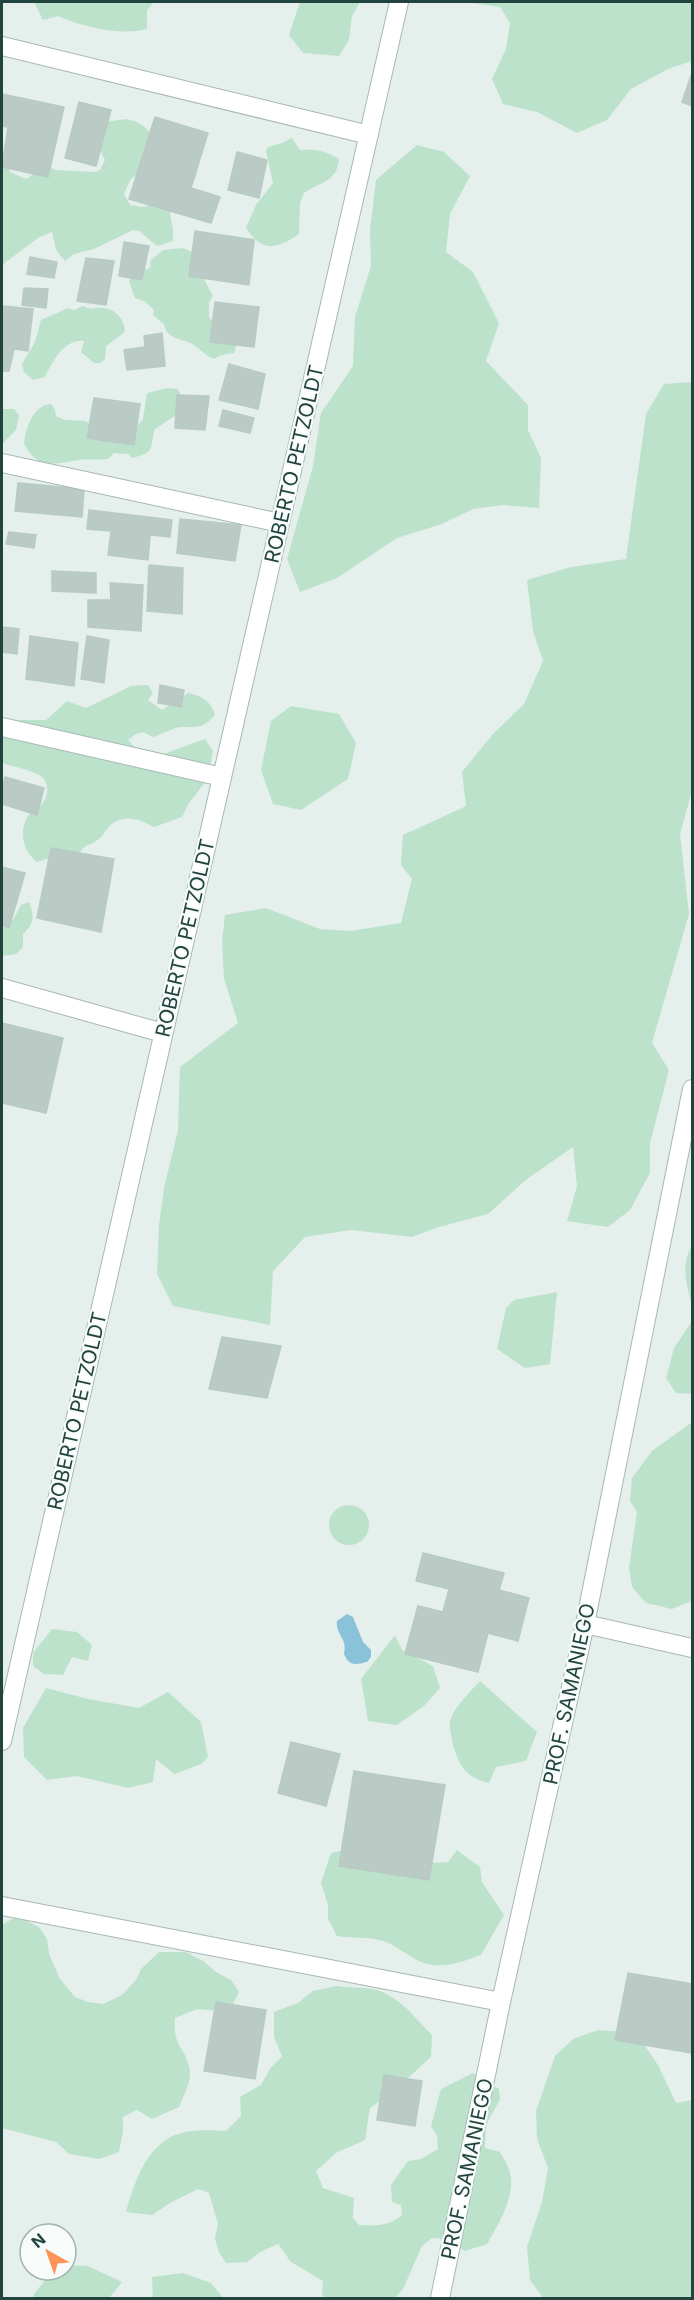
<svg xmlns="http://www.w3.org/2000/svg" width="694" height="2300" font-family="Inter,sans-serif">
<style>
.green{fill:#bde2cc}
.water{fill:#89c2d9}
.building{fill:#bacbc6;stroke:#b7cac4;stroke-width:1.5}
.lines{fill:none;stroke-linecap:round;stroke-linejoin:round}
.street-casing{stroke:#a7b8b5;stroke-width:20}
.street{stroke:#fff;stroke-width:18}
.labels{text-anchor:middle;stroke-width:4.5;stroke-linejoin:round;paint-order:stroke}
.street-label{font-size:20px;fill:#22443f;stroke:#f7fbf9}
</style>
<rect width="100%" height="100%" fill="#e5efec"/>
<path class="green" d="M34 2H154L147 10V29C120 36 83 27 58 16L43 20Z
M300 2H360L352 16 349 40 339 56 303 53 289 35Z
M465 2H692V61L668 69 631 89 607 120 577 133 537 112 503 104 492 79 506 49 510 23 500 7Z
M126 119C140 121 145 127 154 137L137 174 130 180 124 194 130 205 142 207 168 202 173 230V241L157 246 139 231 133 230 94 249 74 254 65 261 56 250 52 232 38 238 2 265V156L6 160 10 172 26 179 46 166 56 170 96 172 100 170 105 160 96 142 105 122Z
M292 138 300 150C314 148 327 151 339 159 337 182 320 182 304 193L300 203 299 234C276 250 262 252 246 228L256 205 273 183 266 151 268 147 282 143Z
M417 145 444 152 470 176 450 214 446 252 473 272 499 323 486 361 528 405V430L541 458 539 508 503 505 473 509 442 524 397 538 337 578 300 592 287 559 313 466 321 413 353 366 355 317 371 266 370 230 376 180Z
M183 248 196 254 199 270 213 296 209 302V317L223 332 237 342 234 353 221 355 214 359C206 356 201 350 194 345 181 337 167 341 164 324L153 315 154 310 144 301 135 298 129 281 133 274 150 268 151 260 163 250Z
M83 306C94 311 94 307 103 308 116 309 125 320 125 332L106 346 105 359 100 363H94L81 352 84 341C64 339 53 361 45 377L33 380 24 372 22 364 35 342 41 320 68 308 74 310Z
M692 382V791L680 834 689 914 652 1043 669 1070 650 1143V1173L630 1210 608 1227 567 1221 577 1186 573 1147 527 1179 488 1214 439 1227 412 1237 351 1230 305 1237 273 1271 270 1325 173 1306 157 1274 159 1225 164 1188 178 1130 180 1067 238 1023 224 978 222 942 225 915 266 908 320 929 350 931 401 923 412 879 401 865 403 835 466 806 462 772 493 734 524 704 543 661 533 631 527 580 571 567 626 559 646 414 664 384Z
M167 388 178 389 183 402 182 411 155 429C149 448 157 452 132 458L128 454 114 453 108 459C98 460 88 459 78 460 55 464 36 470 24 443 26 428 33 405 51 404L55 410 56 416 65 420 85 421 96 427 132 433 143 419 147 393Z
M2 409H14L19 415 16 430 2 444Z
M148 685 153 693 148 700 162 710 188 693C202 696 211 701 215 715 203 729 197 727 181 727 175 727 160 735 153 737L143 732 136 734 128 740 141 754 158 756 205 739 213 751 207 780 189 803 182 817 154 827C141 820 127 814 113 823 107 827 105 834 100 838 87 849 86 840 75 860L53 857 37 862C21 850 18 827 31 812 34 808 40 807 42 804 50 795 49 780 39 775 28 769 14 767 2 763V732L20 720H46L67 701 86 708 131 686Z
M291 706 339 714 356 743 348 779 301 810 273 804 261 770 271 721Z
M29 902C35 916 34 924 23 934V947L16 954 2 956V930L13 920 21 905Z
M692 1246V1306C687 1286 680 1265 692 1246Z
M557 1292 550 1364 525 1368 497 1349 506 1308 514 1300Z
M692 1321V1394L676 1393 666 1378 674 1348Z
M692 1422V1601L672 1609 646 1603 632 1587 629 1568 637 1512 630 1501 632 1478 652 1451Z
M329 1525a20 20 0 1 1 40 0a20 20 0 1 1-40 0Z
M52 1629 77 1632 92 1645 88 1661 72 1657 63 1675 44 1674 33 1666V1653Z
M395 1635 402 1650 433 1666 440 1688 424 1706 397 1725 368 1721 361 1679Z
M480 1681 537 1732 526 1761 496 1767 489 1783C466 1777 460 1768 453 1745 452 1738 449 1730 450 1722 452 1709 471 1691 480 1681Z
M46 1688 88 1699 139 1708 168 1692 201 1722 208 1757 201 1764 174 1774 156 1759 153 1782 128 1788 77 1776 47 1780 24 1757 23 1728Z
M370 1844 410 1864 448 1862 457 1850 480 1867 482 1882 504 1915 481 1955C461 1962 442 1970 421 1962 408 1956 397 1946 383 1941 367 1936 353 1939 337 1936L328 1919V1905L321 1883 331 1853Z
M17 1916 39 1927 47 1939 49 1954 60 1979 75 1997 88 2002 103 2004 122 1995 136 1980 141 1969 159 1952H186L203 1961 216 1972 231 1980 239 1992 229 2012 197 2009 175 2018C173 2047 183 2044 189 2066 193 2080 184 2095 179 2107L152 2119 137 2110 123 2117V2132L119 2152 99 2159 69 2154 56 2142 2 2128V1925Z
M336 1986C348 1988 361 1987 373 1989 399 1995 415 2018 432 2035L431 2057 396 2089 370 2108 365 2140 336 2153 316 2171 323 2188 354 2198 353 2218 359 2225C376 2226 390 2226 402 2215L401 2205 392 2202 391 2185 408 2161 421 2159 438 2149 437 2136 431 2126 441 2089 473 2073 499 2089 500 2099 486 2125 485 2148 500 2152C504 2159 508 2165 510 2173 516 2196 498 2225 487 2244L465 2251 438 2238H432L422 2246 403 2289 395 2298H325L322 2294 323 2281 291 2262 278 2244 260 2252 247 2262 226 2263 219 2252 215 2238 218 2224 209 2193 198 2189 170 2203 152 2215 126 2212C134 2185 144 2151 171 2137 186 2129 210 2130 226 2131L241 2116 240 2097 261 2085 270 2069 282 2056 274 2037V2012L298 2003 313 1991Z
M598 2030 636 2033 658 2065 676 2103 692 2100V2298H543L530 2280 527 2247 542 2202 548 2168 537 2139 536 2111 555 2056 573 2039Z
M66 2265 88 2266 122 2282 109 2298H33L34 2294 53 2270H66Z
M183 2273 211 2283 223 2298H153L152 2277Z"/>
<path class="water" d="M347 1614 353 1617 363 1642 371 1650V1657L367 1662C355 1665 349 1666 344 1654 348 1638 335 1634 337 1621Z"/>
<path class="building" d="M692 73V106L682 102Z
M2 94 64 107 48 177 2 167 8 127 2 126Z
M79 102 111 110 96 166 65 158Z
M155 117 208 133 191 188 220 197 211 223 129 199Z
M237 152 267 160 259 198 228 190Z
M195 231 254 240 249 285 189 276Z
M124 242 149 246 142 280 119 276Z
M30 257 57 262 54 278 27 274Z
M86 258 114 261 106 305 77 301Z
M24 288 48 289 46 308 22 305Z
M215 302 259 307 254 347 210 342Z
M2 306 33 309 28 351 14 349 9 371H2Z
M162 333 165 366 127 370 124 350 145 347 144 336Z
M229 364 265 374 258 409 219 400Z
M177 395 209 396 205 430 175 428Z
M94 398 140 404 134 445 87 438Z
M223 410 254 418 250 433 219 426Z
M18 483 84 489 82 517 15 511Z
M89 510 172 520 170 537 150 535 148 560 108 555 111 531 87 529Z
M180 519 241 525 235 561 177 553Z
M9 532 36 535 34 548 6 544Z
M149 565 183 568 182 614 147 611Z
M52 571 96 573V593L52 591Z
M110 583 143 585 141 631 88 627V600H111Z
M2 627 19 629 17 654 2 652Z
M30 636 78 643 74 686 26 679Z
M87 636 109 640 104 683 81 679Z
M160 685 184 690 181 707 158 703Z
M5 777 44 788 37 815 2 804V790Z
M51 848 114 859 101 932 37 918Z
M2 867 25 873 9 928 2 926Z
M2 1023 63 1038 46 1113 2 1103Z
M222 1337 281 1346 267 1398 209 1389Z
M423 1553 504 1573 499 1590 529 1598 518 1641 488 1633 478 1672 405 1654 418 1606 443 1612 449 1589 416 1581Z
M291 1742 340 1754 326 1806 278 1793Z
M354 1771 445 1785 429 1880 339 1866Z
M628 1973 692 1984V2053L615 2040Z
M216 2002 266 2010 255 2079 204 2071Z
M384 2075 422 2081 415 2126 377 2120Z"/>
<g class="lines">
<g class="street-casing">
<path id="street" d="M2 46 369 135
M2 463 280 523
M2 727 222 777
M2 988 163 1033
M585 1624 692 1648
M2 1741 399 2
M2 1906 501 2002
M440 2298 501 2002 585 1624 692 1089"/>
</g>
<use href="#street" class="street"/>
</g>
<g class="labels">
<g class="street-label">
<text transform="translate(294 464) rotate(-77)" y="7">ROBERTO PETZOLDT</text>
<text transform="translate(185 938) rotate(-77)" y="7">ROBERTO PETZOLDT</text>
<text transform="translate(77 1411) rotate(-77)" y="7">ROBERTO PETZOLDT</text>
<text transform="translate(569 1694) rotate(-78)" y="7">PROF. SAMANIEGO</text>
<text transform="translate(467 2169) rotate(-78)" y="7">PROF. SAMANIEGO</text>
</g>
</g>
<rect width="694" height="2300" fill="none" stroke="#22443f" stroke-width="6"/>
<g transform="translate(48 2252) rotate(320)"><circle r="28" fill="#f7fbf9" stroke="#a2b2af" stroke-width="1.5"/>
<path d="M0-4.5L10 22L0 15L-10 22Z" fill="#fe9455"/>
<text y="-9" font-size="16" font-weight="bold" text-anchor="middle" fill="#22443f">N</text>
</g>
</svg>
